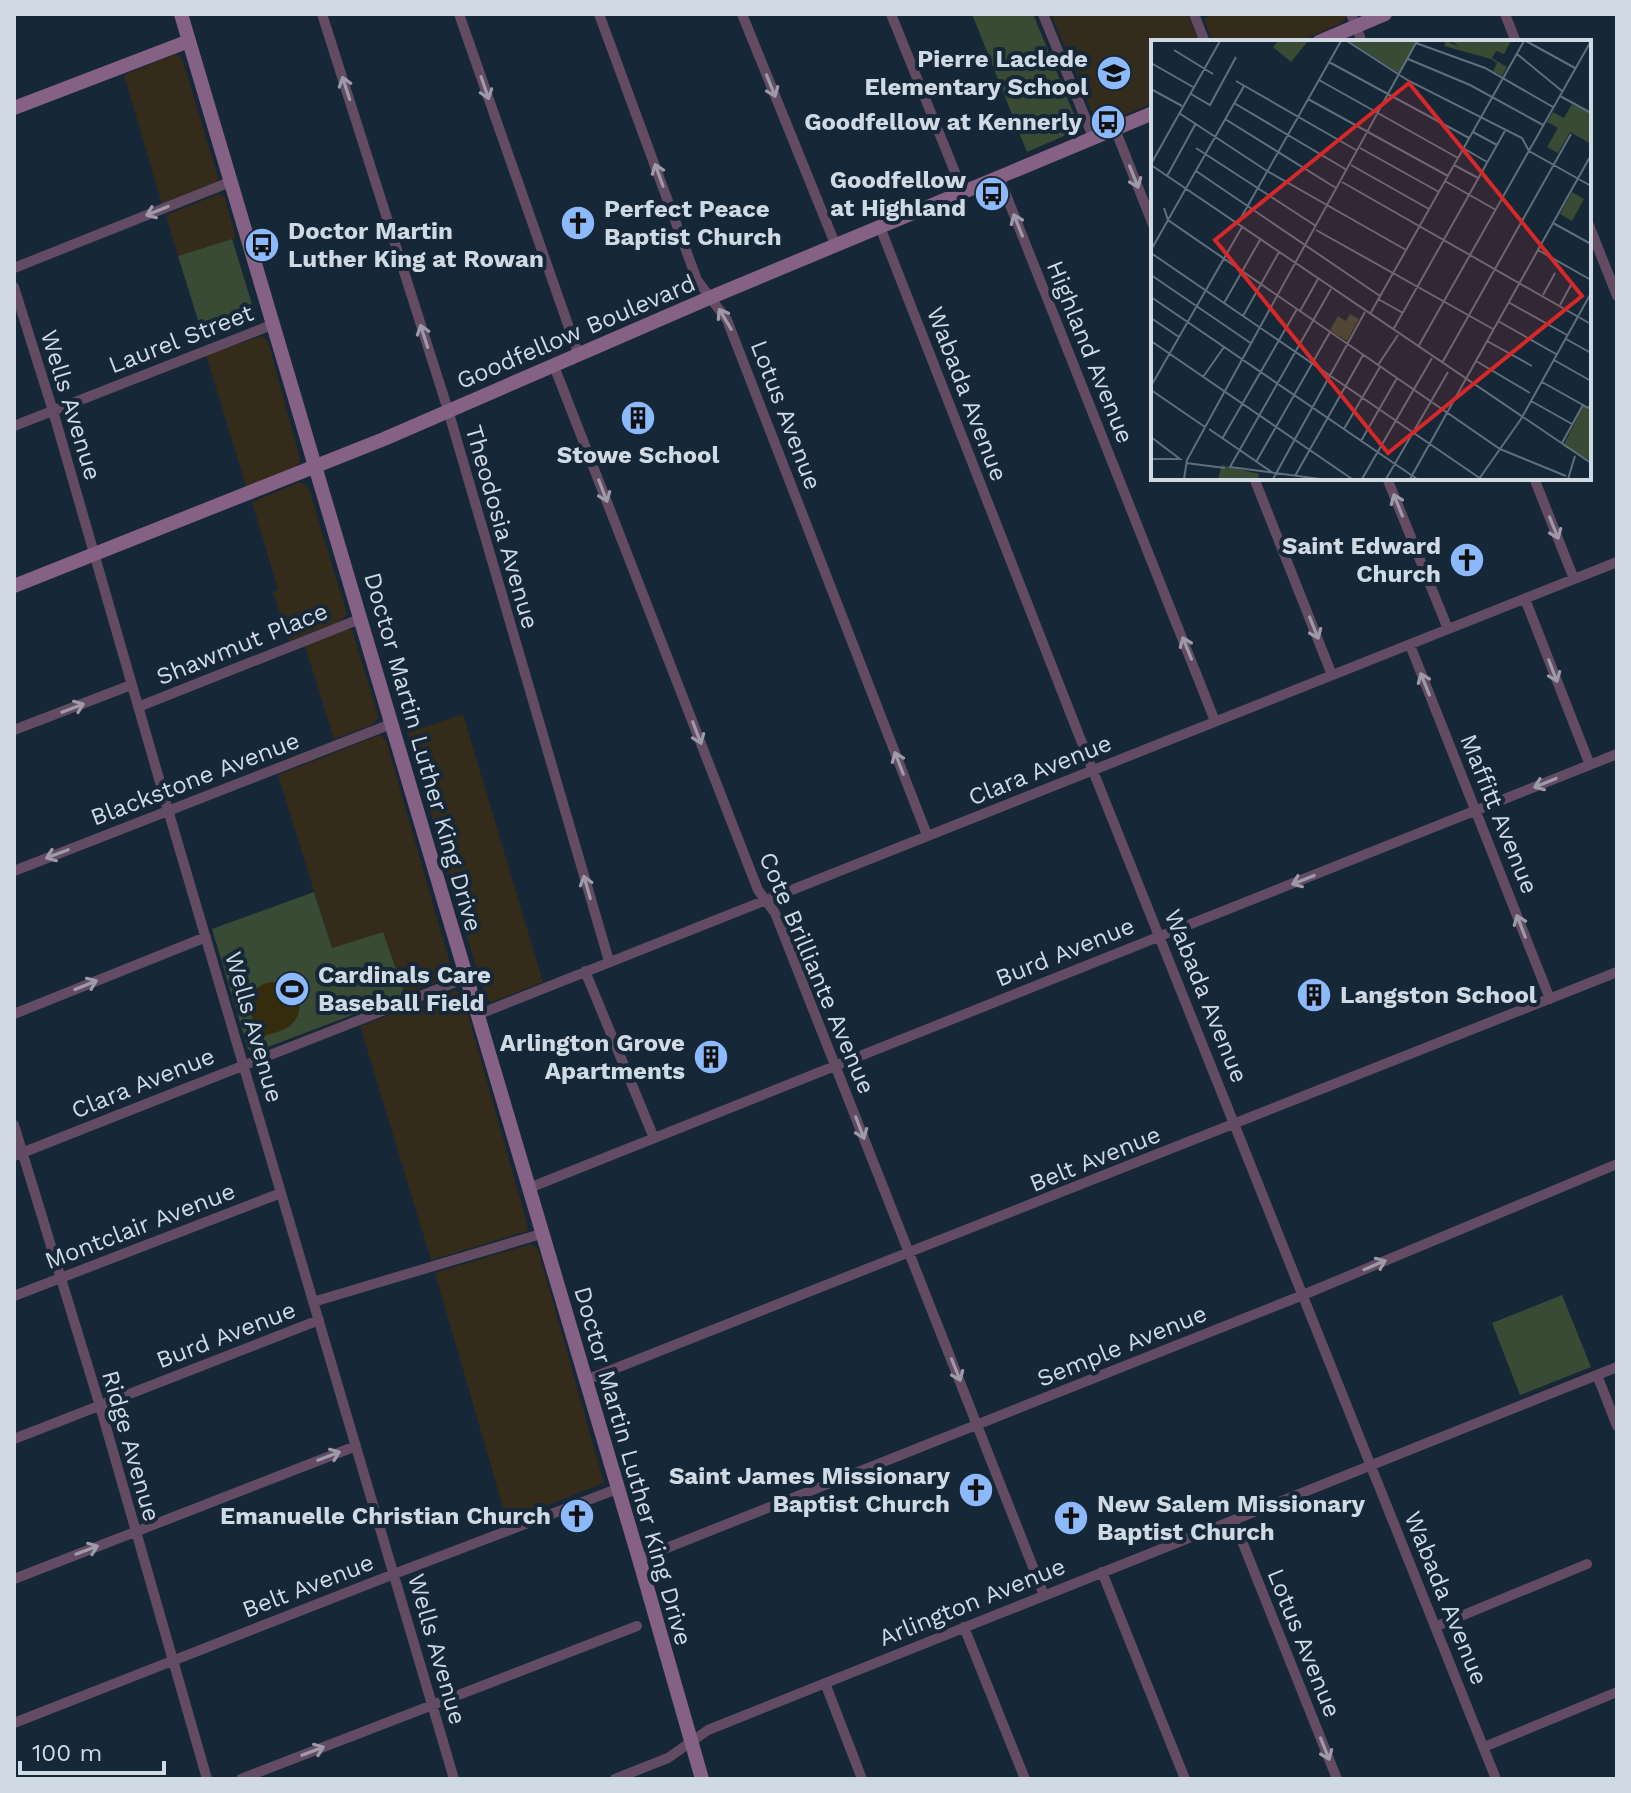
<svg xmlns="http://www.w3.org/2000/svg" width="1631" height="1793" font-family="'Work Sans',sans-serif">
<style>
.commercial{fill:#352b1b}
.education{fill:#332b1b}
.green{fill:#3a4b35}
.sand{fill:#342c0b}
.lines{fill:none;stroke-linecap:round;stroke-linejoin:round}
.street{stroke:#634c63;stroke-width:10}
.secondary{stroke:#856185;stroke-width:14}
.oneway{stroke:#9f9aaa}
.labels{text-anchor:middle;stroke-width:8;stroke-linejoin:round;paint-order:stroke}
.poi-label{font-size:24px;font-weight:bold;fill:#d0dae5;stroke:#162737;text-anchor:end}
.street-label{font-size:24px;fill:#d0dae5;stroke:#162737}
.inset-road{fill:none;stroke:#606f7d;stroke-width:2}
.view{fill:#d62828;fill-opacity:0.15;stroke:#d62828;stroke-width:4}
.inset-edge{fill:none;stroke:#d0dae5;stroke-width:4}
</style>
<rect width="100%" height="100%" fill="#162737"/>
<path class="commercial" d="M1215 14H1345L1346 17 1342 23 1298 42H1213L1204 19Z
M175 54 182 58 218 177 217 182 212 185 162 204 124 75Z
M219 194 225 198 236 238 178 256 166 215Z
M261 336 268 341 300 459 296 467 246 486 206 355Z
M300 482 308 486 347 614 341 621 289 641 273 592 278 589 252 502Z
M348 629 352 630 379 718 371 725 334 739 305 646Z
M463 714 543 982 491 1002 485 997 407 733Z
M380 735 386 740 452 970 446 978 405 995 383 932 332 948 278 775Z
M456 990 463 996 528 1227 527 1231 431 1260 360 1026Z
M531 1244 538 1249 604 1483 507 1521 435 1273Z"/>
<path class="education" d="M1051 14H1188L1200 42H1153V103L1098 126Z"/>
<path class="green" d="M972 14H1033L1080 129 1027 152Z
M232 239 256 317 203 336 178 256Z
M314 892 332 948 383 932 405 995 252 1053 248 1049 212 929Z
M1562 1295 1591 1367 1520 1395 1492 1323Z"/>
<path class="sand" d="M273 982C294 985 309 1005 292 1024 285 1031 271 1033 263 1037L256 1032C250 1011 244 985 273 982Z"/>
<g class="lines">
<path class="street" d="M322 14 448 410 609 961
M459 14 579 356
M599 14 697 280 727 320 927 835
M742 14 836 246
M891 14 963 192
M1043 14 1093 137
M1194 14 1205 42
M1351 14 1362 42
M1505 14 1516 42
M1115 129 1153 225
M999 177 1215 721
M1589 225 1617 296
M880 227 1093 771 1496 1779
M14 268 230 182
M14 287 53 411 168 810 454 1779
M554 366 758 890 775 913 1044 1595
M14 426 274 324
M1254 478 1332 675
M1387 478 1448 629
M1534 478 1574 579
M1525 599 1590 765
M1410 645 1550 999
M138 707 360 619
M14 730 131 685
M14 871 391 724
M585 971 654 1138
M14 1014 206 937
M477 1015 1617 562
M14 1125 100 1406 207 1779
M14 1156 466 978
M529 1188 1617 754
M14 1296 281 1193
M313 1302 541 1234
M1597 1375 1617 1426
M586 1380 1617 972
M14 1439 319 1320
M1234 1521 1337 1779
M639 1559 1303 1295 1617 1164
M1102 1572 1185 1779
M14 1579 356 1446
M1437 1626 1587 1564
M964 1627 1025 1779
M825 1683 862 1779
M14 1723 394 1574 617 1489
M1484 1747 1617 1692
M241 1779 637 1626
M615 1779 668 1758 708 1730 1617 1367"/>
<path class="secondary" d="M181 14 639 1559 702 1779
M1319 42 1385 14
M14 108 189 41
M14 586 384 439 709 298 1153 113"/>
</g>
<defs><path id="oneway-shaft" d="M-6 0H5M1.5-3L5.5 0L1.5 3" fill="none" stroke-width="1.6" stroke-linecap="round" stroke-linejoin="round" transform="scale(2)"/></defs>
<g class="oneway">
<use href="#oneway-shaft" transform="translate(771 86) rotate(68)"/>
<use href="#oneway-shaft" transform="translate(346 88) rotate(-108)"/>
<use href="#oneway-shaft" transform="translate(485 88) rotate(71)"/>
<use href="#oneway-shaft" transform="translate(659 175) rotate(-110)"/>
<use href="#oneway-shaft" transform="translate(1134 177) rotate(68)"/>
<use href="#oneway-shaft" transform="translate(157 211) rotate(158)"/>
<use href="#oneway-shaft" transform="translate(1018 225) rotate(-112)"/>
<use href="#oneway-shaft" transform="translate(725 319) rotate(-121)"/>
<use href="#oneway-shaft" transform="translate(424 336) rotate(-108)"/>
<use href="#oneway-shaft" transform="translate(603 491) rotate(69)"/>
<use href="#oneway-shaft" transform="translate(1398 505) rotate(-112)"/>
<use href="#oneway-shaft" transform="translate(1554 528) rotate(68)"/>
<use href="#oneway-shaft" transform="translate(1314 628) rotate(68)"/>
<use href="#oneway-shaft" transform="translate(1187 648) rotate(-112)"/>
<use href="#oneway-shaft" transform="translate(1553 671) rotate(69)"/>
<use href="#oneway-shaft" transform="translate(1425 684) rotate(-112)"/>
<use href="#oneway-shaft" transform="translate(73 708) rotate(-21)"/>
<use href="#oneway-shaft" transform="translate(697 733) rotate(69)"/>
<use href="#oneway-shaft" transform="translate(899 763) rotate(-111)"/>
<use href="#oneway-shaft" transform="translate(1545 783) rotate(158)"/>
<use href="#oneway-shaft" transform="translate(57 854) rotate(159)"/>
<use href="#oneway-shaft" transform="translate(1303 880) rotate(158)"/>
<use href="#oneway-shaft" transform="translate(587 887) rotate(-106)"/>
<use href="#oneway-shaft" transform="translate(1521 926) rotate(-111)"/>
<use href="#oneway-shaft" transform="translate(86 985) rotate(-22)"/>
<use href="#oneway-shaft" transform="translate(860 1128) rotate(69)"/>
<use href="#oneway-shaft" transform="translate(1375 1265) rotate(-23)"/>
<use href="#oneway-shaft" transform="translate(956 1370) rotate(68)"/>
<use href="#oneway-shaft" transform="translate(329 1456) rotate(-21)"/>
<use href="#oneway-shaft" transform="translate(87 1550) rotate(-21)"/>
<use href="#oneway-shaft" transform="translate(1325 1749) rotate(68)"/>
<use href="#oneway-shaft" transform="translate(313 1751) rotate(-21)"/>
</g>
<defs>
<g id="school-disc" transform="scale(1.8)"><circle r="9.5" fill="#8bb9fc" stroke="#162737"/><path d="M0-5L7-2L0 1L-7-2ZM-4 1L0 2.5L4 1V4Q0 6-4 4Z" fill="#111"/></g>
<g id="bus-disc" transform="scale(1.8)"><circle r="9.5" fill="#8bb9fc" stroke="#162737"/><path d="M-5-6H5V4H4V6H2V4H-2V6H-4V4H-5ZM-3.5-4V0h7V-4ZM-3.5 1.2v1.5H-2V1.2ZM2 1.2v1.5H3.5V1.2Z" fill="#111"/></g>
<g id="church-disc" transform="scale(1.8)"><circle r="9.5" fill="#8bb9fc" stroke="#162737"/><path d="M-1.2-6h2.4v3.5h3.3v2.4h-3.3V6h-2.4V-.1h-3.3v-2.4h3.3Z" fill="#111"/></g>
<g id="building-disc" transform="scale(1.8)"><circle r="9.5" fill="#8bb9fc" stroke="#162737"/><path d="M-4-6H4V6H1V3H-1V6H-4ZM-2.5-4.3h1.7v1.8h-1.7ZM.8-4.3h1.7v1.8H.8ZM-2.5-1h1.7V.8h-1.7ZM.8-1h1.7V.8H.8Z" fill="#111"/></g>
<g id="stadium-disc" transform="scale(1.8)"><circle r="9.5" fill="#8bb9fc" stroke="#162737"/><path d="M0-5a6.5 5 0 1 0 0 10a6.5 5 0 1 0 0-10ZM-3.5-1.8h7v3.6h-7Z" fill="#111"/></g>
</defs>
<g fill-rule="evenodd">
<use href="#school-disc" x="1114" y="73"/>
<use href="#bus-disc" x="1108" y="122"/>
<use href="#bus-disc" x="992" y="194"/>
<use href="#church-disc" x="578" y="223"/>
<use href="#bus-disc" x="262" y="245"/>
<use href="#building-disc" x="638" y="418"/>
<use href="#church-disc" x="1467" y="560"/>
<use href="#stadium-disc" x="292" y="989"/>
<use href="#building-disc" x="1314" y="995"/>
<use href="#building-disc" x="711" y="1057"/>
<use href="#church-disc" x="976" y="1490"/>
<use href="#church-disc" x="577" y="1516"/>
<use href="#church-disc" x="1071" y="1518"/>
</g>
<g class="labels">
<g class="poi-label">
<text x="1088" y="67">Pierre Laclede<tspan x="1088" dy="28">Elementary School</tspan></text>
<text x="1082" y="130">Goodfellow at Kennerly</text>
<text x="966" y="188">Goodfellow<tspan x="966" dy="28">at Highland</tspan></text>
<text x="604" y="217" text-anchor="start">Perfect Peace<tspan x="604" dy="28">Baptist Church</tspan></text>
<text x="288" y="239" text-anchor="start">Doctor Martin<tspan x="288" dy="28">Luther King at Rowan</tspan></text>
<text x="638" y="463" text-anchor="middle">Stowe School</text>
<text x="1441" y="554">Saint Edward<tspan x="1441" dy="28">Church</tspan></text>
<text x="318" y="983" text-anchor="start">Cardinals Care<tspan x="318" dy="28">Baseball Field</tspan></text>
<text x="1340" y="1003" text-anchor="start">Langston School</text>
<text x="685" y="1051">Arlington Grove<tspan x="685" dy="28">Apartments</tspan></text>
<text x="950" y="1484">Saint James Missionary<tspan x="950" dy="28">Baptist Church</tspan></text>
<text x="1097" y="1512" text-anchor="start">New Salem Missionary<tspan x="1097" dy="28">Baptist Church</tspan></text>
<text x="551" y="1524">Emanuelle Christian Church</text>
</g>
<g class="street-label">
<text transform="translate(576 332) rotate(-23)" y="8">Goodfellow Boulevard</text>
<text transform="translate(181 339) rotate(-21)" y="8">Laurel Street</text>
<text transform="translate(1090 352) rotate(68)" y="8">Highland Avenue</text>
<text transform="translate(967 394) rotate(69)" y="8">Wabada Avenue</text>
<text transform="translate(71 405) rotate(73)" y="8">Wells Avenue</text>
<text transform="translate(786 415) rotate(69)" y="8">Lotus Avenue</text>
<text transform="translate(502 527) rotate(74)" y="8">Theodosia Avenue</text>
<text transform="translate(242 644) rotate(-22)" y="8">Shawmut Place</text>
<text transform="translate(423 752) rotate(74)" y="8">Doctor Martin Luther King Drive</text>
<text transform="translate(1040 770) rotate(-22)" y="8">Clara Avenue</text>
<text transform="translate(195 779) rotate(-21)" y="8">Blackstone Avenue</text>
<text transform="translate(1499 814) rotate(68)" y="8">Maffitt Avenue</text>
<text transform="translate(1065 952) rotate(-22)" y="8">Burd Avenue</text>
<text transform="translate(817 973) rotate(67)" y="8">Cote Brilliante Avenue</text>
<text transform="translate(1206 996) rotate(68)" y="8">Wabada Avenue</text>
<text transform="translate(254 1027) rotate(74)" y="8">Wells Avenue</text>
<text transform="translate(143 1083) rotate(-22)" y="8">Clara Avenue</text>
<text transform="translate(1095 1159) rotate(-22)" y="8">Belt Avenue</text>
<text transform="translate(140 1226) rotate(-21)" y="8">Montclair Avenue</text>
<text transform="translate(226 1335) rotate(-21)" y="8">Burd Avenue</text>
<text transform="translate(1122 1346) rotate(-22)" y="8">Semple Avenue</text>
<text transform="translate(131 1446) rotate(74)" y="8">Ridge Avenue</text>
<text transform="translate(633 1466) rotate(74)" y="8">Doctor Martin Luther King Drive</text>
<text transform="translate(308 1586) rotate(-21)" y="8">Belt Avenue</text>
<text transform="translate(1446 1598) rotate(68)" y="8">Wabada Avenue</text>
<text transform="translate(972 1602) rotate(-22)" y="8">Arlington Avenue</text>
<text transform="translate(1304 1643) rotate(68)" y="8">Lotus Avenue</text>
<text transform="translate(437 1649) rotate(74)" y="8">Wells Avenue</text>
</g>
</g>
<g transform="translate(1151 40)">
<rect width="440" height="440" fill="#162737"/>
<path d="M127 1H157L140 22 122 7ZM198 1H265L248 33ZM295 1 309 7 300 1H360L353 14 345 11 341 18 356 27 351 36 342 31 346 23 340 19 293 6ZM421 64 440 74V104L419 92 407 113 396 107 407 88 396 82 402 72 413 78ZM421 152 433 159 421 181 409 174ZM199 274 208 279 196 301 179 290 187 276 195 281ZM440 366V421L412 406 432 367ZM71 425 108 434 107 439H67Z" fill="#3a4b35"/>
<path class="inset-road" d="M196 1 258 41 371 98 378 111 440 146M375 1 424 28M265 3 334 28 402 67M23 10 62 34M366 14 411 51M257 19 319 45 392 85M178 22 318 98M0 23 42 47M168 40 307 118M85 41 205 110M0 49 31 66M40 54 59 65 85 17M409 56 440 73M157 59 297 136M83 63 196 130M28 73 116 131 255 210M74 79 185 148M322 92 346 105M45 108 165 186M209 108 288 152M312 108 336 122M0 124 69 1M0 125 440 423M200 125 278 169M303 125 327 138M45 131 229 256M16 136 45 83M294 141 345 170M191 142 438 283M13 168 17 180 349 409 415 436M87 183 190 1M402 183 440 204M165 190 342 289M0 210 93 46M387 210 440 240M0 213 330 439M0 235 101 304M392 255 404 233M0 257 266 439M227 259 252 273M357 262 416 295M73 263 109 200M409 265 421 243M149 271 167 239M219 274 373 1M92 276 128 212M0 278 28 297M347 281 405 314M242 290 355 89M415 299 440 313M0 301 201 439M336 301 381 326M267 307 440 1M403 320 440 341M325 321 379 353M291 323 420 94M227 325 247 295M52 337 73 307M391 342 432 365M0 346 91 187M0 350 54 387M380 361 421 384M58 389 122 433M193 389 229 327M0 397 29 419H0M71 399 146 269M210 401 246 338M411 403 432 365 437 368 440 364M105 422 179 292M35 423 74 428M144 436 212 315M33 439 36 420 266 1M122 439 214 272M169 439 79 427 180 249M211 439 281 318M235 439 297 332M259 439 440 115M328 439 370 379 440 253M417 439 424 416"/>
<path class="view" d="M258 43 431 256 237 413 64 200Z"/>
<rect width="440" height="440" class="inset-edge"/>
</g>
<rect width="1631" height="1793" fill="none" stroke="#d0dae5" stroke-width="32"/>
<path d="M20 1761v12h144v-12" fill="none" stroke="#d0dae5" stroke-width="4"/>
<text x="32" y="1761" font-size="24" fill="#d0dae5" stroke="#162737" stroke-width="6" paint-order="stroke">100 m</text>
</svg>
